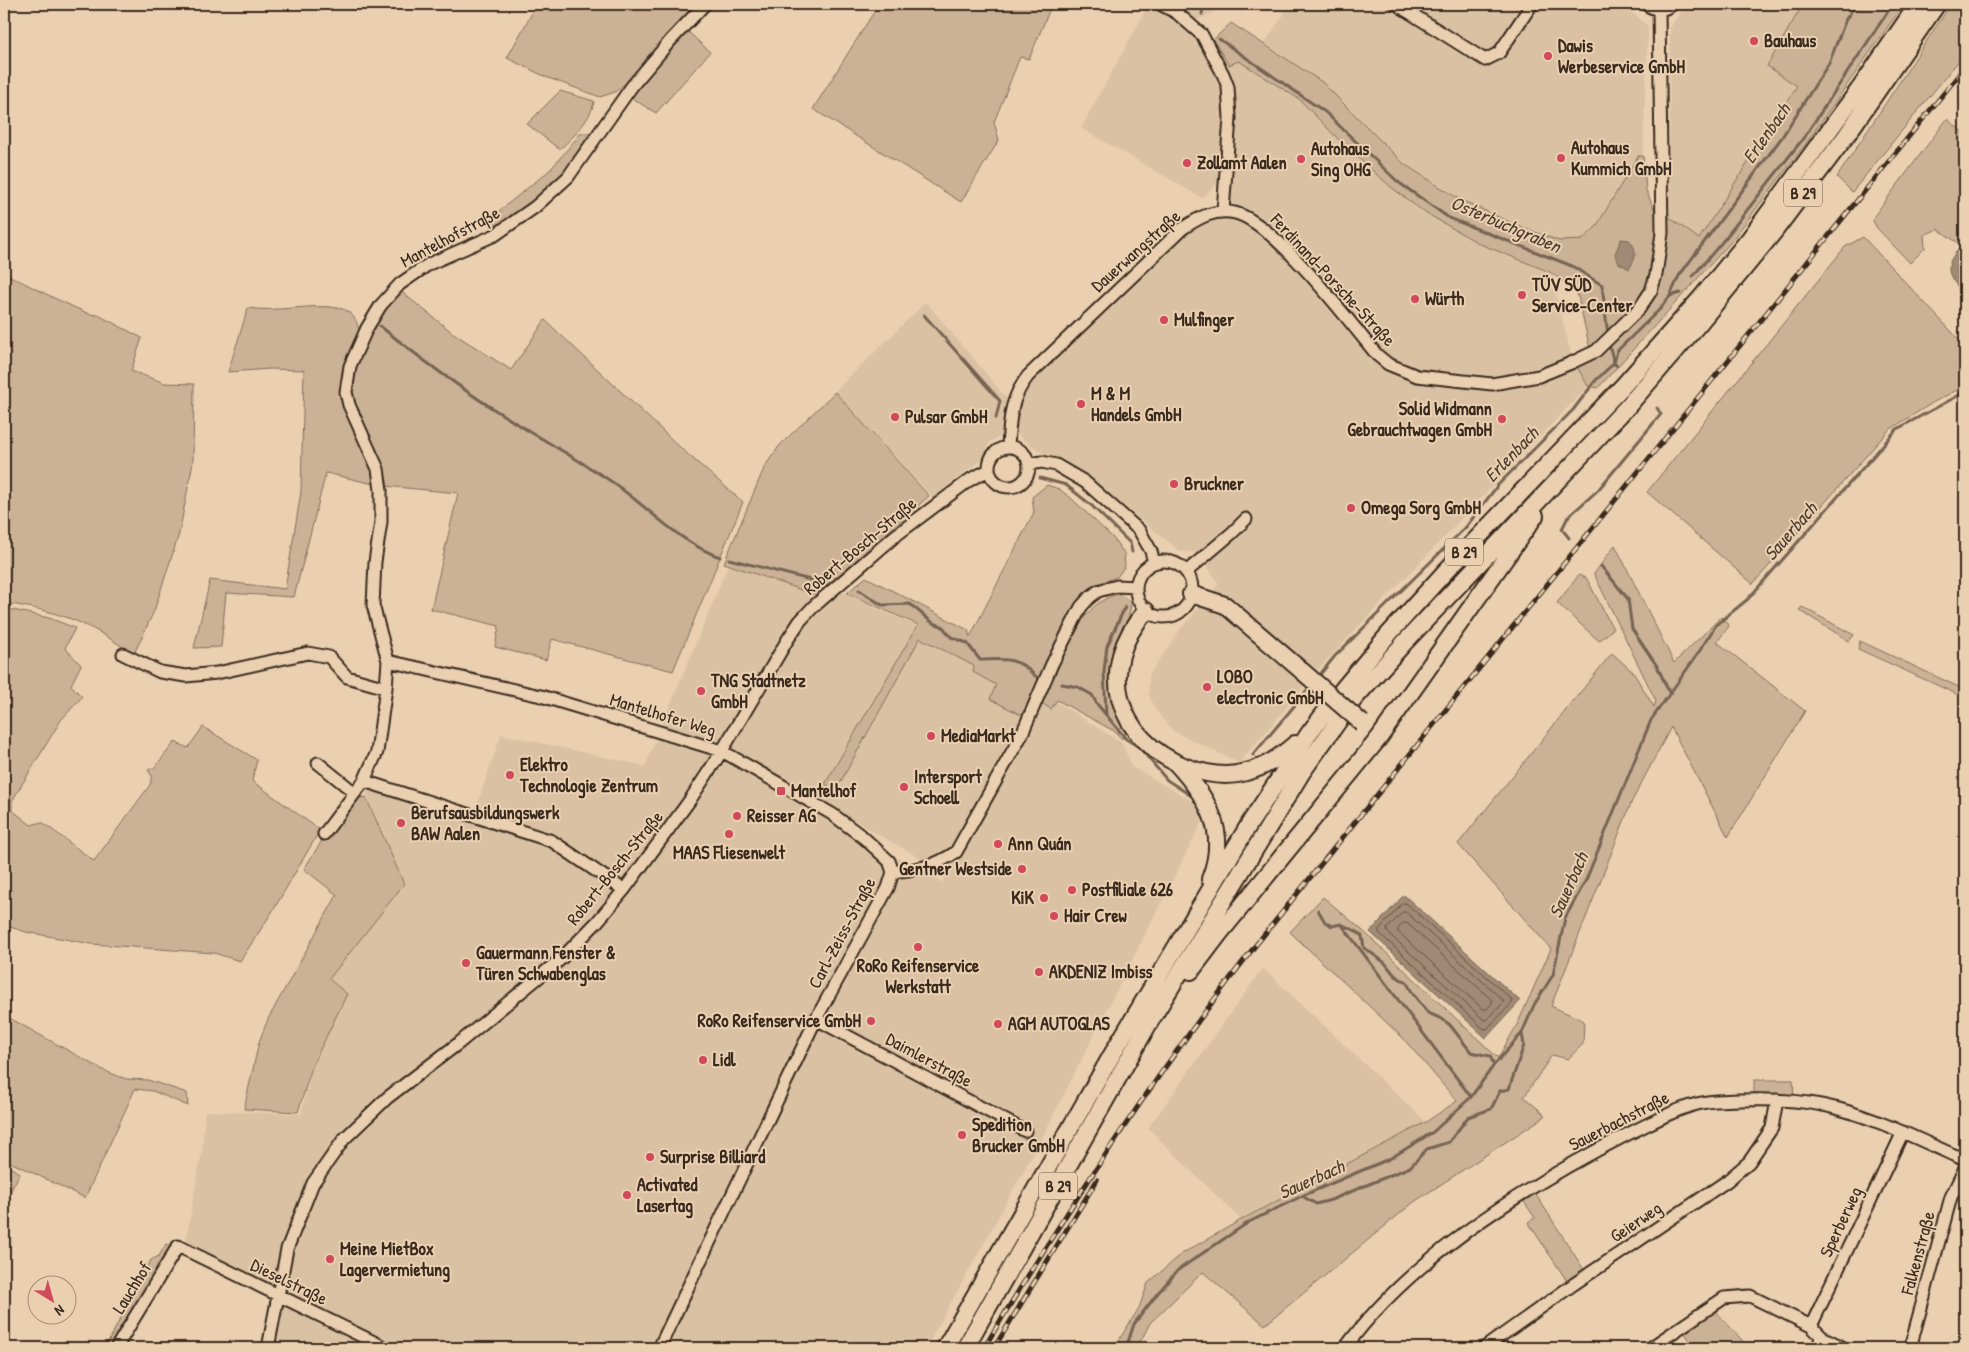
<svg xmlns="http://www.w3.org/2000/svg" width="1969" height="1352" font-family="'Patrick Hand',sans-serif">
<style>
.built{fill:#dac1a4;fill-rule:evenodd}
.green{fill:#cbb297;stroke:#836e5a}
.water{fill:#a18a74;stroke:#786452}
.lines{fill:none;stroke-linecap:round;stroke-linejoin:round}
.shore{stroke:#645040;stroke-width:1}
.stream{stroke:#786452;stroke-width:3}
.minor-casing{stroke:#3b2a1e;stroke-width:15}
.highway-casing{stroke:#3b2a1e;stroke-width:20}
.minor{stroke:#ead0b1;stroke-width:11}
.highway{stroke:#ead0b1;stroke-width:16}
.rail-casing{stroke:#3b2a1e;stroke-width:5}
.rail{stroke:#ead0b1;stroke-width:3;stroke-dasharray:9;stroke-linecap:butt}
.highway-bridge-casing{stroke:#3b2a1e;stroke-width:20;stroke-linecap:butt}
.highway-bridge{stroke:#ead0b1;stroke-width:16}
.poi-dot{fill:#d1495b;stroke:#ead0b1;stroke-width:2}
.labels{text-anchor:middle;stroke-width:4;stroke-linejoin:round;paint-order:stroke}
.shield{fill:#ead0b1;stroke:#705c4a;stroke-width:1}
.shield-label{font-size:16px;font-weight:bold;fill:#3b2a1e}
.poi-label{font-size:18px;font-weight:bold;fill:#3b2a1e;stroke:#ead0b1;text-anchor:start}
.street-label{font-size:18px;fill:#3b2a1e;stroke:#ead0b1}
.water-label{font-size:19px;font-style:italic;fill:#4f3d2f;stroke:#ead0b1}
</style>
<rect width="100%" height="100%" fill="#ead0b1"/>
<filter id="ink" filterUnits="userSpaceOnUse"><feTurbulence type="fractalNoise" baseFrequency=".02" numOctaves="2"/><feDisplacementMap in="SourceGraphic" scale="10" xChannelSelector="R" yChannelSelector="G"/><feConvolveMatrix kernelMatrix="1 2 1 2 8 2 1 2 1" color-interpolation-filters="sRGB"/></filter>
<g filter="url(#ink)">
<path class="built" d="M1149 4 1172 17 1195 37 1218 69 1239 61 1299 99 1348 149 1391 187 1480 244 1550 272 1572 358 1588 386 1325 662 1239 763 1173 731 1157 712 1149 696V675L1180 630 1219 584 1199 553 1180 551 1081 472 1063 459 1044 454 1022 439 1012 427 1014 409 1034 377 1192 227 1224 215 1227 174 1202 198 1081 128Z
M1167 4H1215L1214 12 1193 22Z
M1291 4H1629L1628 9 1648 26 1643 156H1638L1596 227 1582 240 1559 241 1514 224 1459 199 1404 164 1317 79 1264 44Z
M1686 4H1803L1767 66 1797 87 1699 239 1669 217 1670 28Z
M926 302 1008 400 1005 413 1004 434 989 443 985 458 969 469 933 498 835 391Z
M730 561 817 592 840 591 916 626 1058 703 1122 743 1132 767 1208 810 1043 1136 926 1348H266L274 1298 185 1245 202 1151 205 1111 301 1114 313 1064 347 994 329 979 403 885 364 788 472 820 501 734 645 766ZM816 799 946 873 942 883 810 808Z
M1263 968 1426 1122 1241 1220 1148 1128Z"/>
<path class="green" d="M537 4H698L627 82 615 92 600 97 546 77 507 58Z
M879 4H1052L1029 59 1020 57 994 122 999 140 961 202 813 109Z
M1803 4H1904L1807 142 1730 243 1598 388 1588 386 1572 358 1590 349 1577 292 1550 272 1480 244 1424 212 1391 187 1348 149 1299 99 1239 61 1229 65 1213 40 1231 23 1322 82 1404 164 1459 199 1514 224 1559 241 1582 240 1596 227 1638 156H1643L1646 190 1657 216 1669 217 1699 239 1797 86 1767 66Z
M1951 4H1965V53L1852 192 1837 177Z
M685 29 710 52 656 113 630 97Z
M560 91 594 101C593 116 571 141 559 149L527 124Z
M1947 119 1965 134V238L1958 243 1938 229 1924 235 1925 248 1910 263 1877 228 1873 221 1874 216Z
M581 133H597L569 172 533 201 495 230 494 215 550 170Z
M1863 237 1965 346V386L1934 402 1889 430 1753 584 1647 492 1845 247Z
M4 273 52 297 89 314 98 315 142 338 131 371 165 383 194 384 193 462 179 534 154 611 134 654C119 645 103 633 87 626 61 613 32 607 4 603Z
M399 290 453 333 511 370 545 320 684 451 743 502 673 671 552 639 546 660 495 647 499 626 431 609 458 493 385 486 354 410 348 388 351 371 375 323Z
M248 308C278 313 309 303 338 308 353 310 360 324 359 337L343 394 372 460 378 485 326 473 294 597 226 593 221 647 194 648 210 580 285 589 301 492 304 370 270 369 228 372Z
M835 392 929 496 816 595 724 563 765 466 780 445Z
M1047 485 1059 489 1071 498 1113 538 1124 553 1125 566 1117 577 1094 585 1079 598 1042 671 1053 678C1069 647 1081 602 1119 594L1129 600 1131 605 1128 621 1113 649 1111 664V684L1127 729 1122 739 1114 731 1057 700 1051 709 1032 697 1021 715 990 699 996 685 973 672 974 666 920 638 836 790 825 784 918 625 847 593 866 577 968 630 970 637 1034 512 1032 497Z
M1615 545 1674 663 1721 617 1729 626 1717 642 1805 711 1728 837 1671 727 1632 801 1551 1006 1584 1021 1583 1044 1568 1059 1552 1055 1524 1097 1544 1114V1117L1414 1202 1265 1325 1203 1272 1150 1323 1137 1348H1117L1119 1340 1139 1308 1148 1283 1183 1253 1241 1220 1426 1122 1457 1101 1402 1037 1290 932 1323 897 1362 930 1498 1058 1517 1025 1551 949 1458 844 1612 653 1633 672 1654 707 1656 701 1594 574Z
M1579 575 1587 579 1613 629 1599 641 1557 603Z
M1802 607 1854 635 1849 641 1799 610Z
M4 608 49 618 75 628 65 648 81 665 71 685 82 697 61 720 12 801V810L31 825 42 822 94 861 150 785 152 776 148 770 155 767 175 742 188 748 203 727 257 760 252 781 320 830 274 909 240 961 214 953 92 944 26 932 4 925Z
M1860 641 1965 690V698L1858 649Z
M366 797 404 884 329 979 347 994 313 1064 298 1112 244 1109 259 1042 268 1019 337 895 304 869 323 839 356 799Z
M4 1015 105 1071 126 1079 148 1080 187 1093 188 1106 153 1091 135 1089 85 1198 4 1159Z
M1754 1080H1793L1794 1100 1754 1099Z
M4 1164 20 1173 4 1204Z
M1965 1176V1203L1954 1199Z
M1533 1190 1586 1273 1569 1284 1528 1222 1535 1218 1521 1197Z
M166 1244 172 1247 113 1348H105L151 1260 159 1256Z
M1713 1308 1749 1348H1695L1682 1329Z"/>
<path class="water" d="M1621 239 1629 240C1638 249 1636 259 1629 269L1619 263 1615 254Z
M1965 243V294C1944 274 1943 263 1965 243Z
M1404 895 1520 1001 1486 1038 1370 932Z"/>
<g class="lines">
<path class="shore" d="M1403 903H1406L1512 1000V1003L1487 1029H1484L1379 933V930Z
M1403 912H1406L1503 1000V1003L1487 1020H1484L1387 932V929Z
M1404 923H1407L1492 1000V1003L1487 1009H1483L1398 932V929Z"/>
<path class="stream" d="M1202 14 1204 4
M1219 39 1325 112 1398 182 1449 218 1572 266 1602 285 1608 335
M1693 276 1723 241 1805 136 1893 4
M1670 296 1680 293
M924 315 1000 401 996 418
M380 326C416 355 453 383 492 408 532 434 573 456 612 482 648 507 678 542 720 557
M1609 344 1614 363 1617 366
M1040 478 1066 485 1091 505 1130 543 1132 552
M1569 538 1562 529 1568 517 1598 490 1661 414 1657 408
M729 559 826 584
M1601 566 1628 599 1632 629 1657 666 1669 692
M859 590 882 605 910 604 933 623 942 626 951 637 967 643 980 660C995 660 1011 657 1024 666 1032 671 1034 678 1043 680
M1318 677 1335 656 1466 527 1498 485 1573 410 1596 380 1614 363 1617 351 1659 310 1670 296 1679 276 1782 137 1829 63 1846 19 1856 4
M1062 684 1078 687 1092 695 1097 704 1126 739 1139 747 1167 780 1196 799
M1305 692 1311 686
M1106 714 1104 671 1107 646 1125 607
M1253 755 1295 705
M1318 910 1325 922 1332 926 1341 924 1356 931 1362 936 1364 948C1371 953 1379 958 1385 963 1392 971 1395 979 1406 981L1413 994 1428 1013 1442 1019 1450 1025 1471 1052 1490 1056 1494 1065
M1342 925 1471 1097
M1302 1196 1316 1204 1331 1200 1410 1167 1427 1149 1449 1142 1468 1117 1491 1109 1500 1091 1509 1089 1524 1045 1522 1034
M1126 1348 1134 1324 1157 1294 1178 1270 1249 1222 1302 1196 1391 1158 1433 1132 1471 1097 1494 1065 1522 1033 1534 1005 1553 975 1565 918 1586 880 1651 720 1697 655 1716 625 1748 599 1897 429 1965 392"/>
<g class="minor-casing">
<path id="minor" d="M1160 4 1177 13 1202 35 1223 74 1228 87 1230 118 1223 211
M1396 4 1485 60 1499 53 1532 4
M1646 4C1655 11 1664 11 1673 4
M1008 446C1010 418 1010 399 1028 376L1182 229C1198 218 1215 208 1235 213 1274 222 1350 322 1377 355L1388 364 1417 376 1492 384 1539 376 1571 363 1596 351 1639 309 1651 291 1656 275 1662 233 1659 10
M989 467a20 20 0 1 1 40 0a20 20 0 1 1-40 0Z
M1029 464 1042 462 1056 465 1085 482 1139 530 1151 551 1154 563
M1136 589a28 28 0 1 1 56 0a28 28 0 1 1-56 0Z
M1186 572 1232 533 1246 519
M123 654 160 672 186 676 217 673 308 653 329 657 347 677 386 688
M388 661 541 696 722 751 832 814 864 838 889 861 893 872
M318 763 355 793
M364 781 552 841 624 890
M324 834 364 781 377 752 386 688 388 661 373 605 375 562 381 522V490L378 469 349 405 346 392 350 366 367 328 381 305 400 284 429 264 495 235 535 207 568 177 632 86 670 41 705 4
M893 872C919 869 934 867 956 852L1021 736 1052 664 1081 607 1089 598 1098 591 1117 586 1136 587
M816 1019 1025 1131
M1811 1326 1903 1132
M116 1348 178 1246 386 1348
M268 1348 287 1249 313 1183 344 1139 387 1098 459 1043 562 958 597 922 624 890 690 800 722 751 788 639 800 621 813 607 895 536 971 479 989 470
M659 1348 816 1019 888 888 893 872
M1345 1348C1412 1256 1528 1185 1628 1134 1656 1121 1684 1103 1716 1101 1756 1099 1800 1098 1839 1109 1883 1121 1924 1142 1965 1160
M1484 1348 1574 1284 1727 1181 1749 1162 1772 1128 1777 1100
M1650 1348 1724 1298 1750 1296 1811 1326 1822 1337 1844 1348
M1817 1348 1822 1337
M1910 1348 1951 1197 1965 1168"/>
</g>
<g class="highway-casing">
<path id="highway" d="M1191 594 1225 605 1302 671
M1146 611C1095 668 1116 740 1186 767 1205 774 1226 778 1246 772 1266 767 1280 757 1295 744
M1177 764C1208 798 1229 832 1210 879
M1191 971 1219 934 1379 738 1535 516
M945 1348 1117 1046 1250 823 1310 732 1343 689 1388 635 1444 573 1623 386 1700 299 1750 238 1861 87 1918 4
M965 1348 1149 1023 1302 772 1354 699 1404 643 1628 406 1701 321 1773 233 1846 136 1937 4"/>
</g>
<use href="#minor" class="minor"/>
<use href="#highway" class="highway"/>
<g class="rail-casing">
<path id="rail" d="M984 1348C1067 1209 1155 1074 1255 946L1965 67
M994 1348 1097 1180"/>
</g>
<use href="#rail" class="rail"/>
<g class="highway-bridge-casing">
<path id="highway-bridge" d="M1302 671 1362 723"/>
</g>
<use href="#highway-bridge" class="highway-bridge"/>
</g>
</g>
<g class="poi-dot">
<circle cx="1754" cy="41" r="5"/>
<circle cx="1548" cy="56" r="5"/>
<circle cx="1561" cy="158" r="5"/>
<circle cx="1301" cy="159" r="5"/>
<circle cx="1187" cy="163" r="5"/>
<circle cx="1522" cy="295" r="5"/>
<circle cx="1415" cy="299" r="5"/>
<circle cx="1164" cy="320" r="5"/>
<circle cx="1081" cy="404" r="5"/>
<circle cx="895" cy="417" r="5"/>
<circle cx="1502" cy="419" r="5"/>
<circle cx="1174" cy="484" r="5"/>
<circle cx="1351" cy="508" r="5"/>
<circle cx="1207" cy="687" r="5"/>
<circle cx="701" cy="691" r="5"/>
<circle cx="931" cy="736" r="5"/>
<circle cx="510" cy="775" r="5"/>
<circle cx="904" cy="787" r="5"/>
<rect x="776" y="786" width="10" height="10" rx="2.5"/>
<circle cx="737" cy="816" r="5"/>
<circle cx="401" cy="823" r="5"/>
<circle cx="729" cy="834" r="5"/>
<circle cx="998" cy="844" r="5"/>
<circle cx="1022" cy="869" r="5"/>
<circle cx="1072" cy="890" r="5"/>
<circle cx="1044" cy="898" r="5"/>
<circle cx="1054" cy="916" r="5"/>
<circle cx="918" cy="947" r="5"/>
<circle cx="466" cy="963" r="5"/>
<circle cx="1039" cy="972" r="5"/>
<circle cx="871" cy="1021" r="5"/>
<circle cx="998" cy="1024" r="5"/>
<circle cx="703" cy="1060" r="5"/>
<circle cx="962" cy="1135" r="5"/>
<circle cx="650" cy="1157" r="5"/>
<circle cx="627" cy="1195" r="5"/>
<circle cx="330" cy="1259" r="5"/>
</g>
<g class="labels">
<g class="shield">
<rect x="1784" y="179.5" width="38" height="27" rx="4"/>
<rect x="1445" y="538.5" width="38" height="27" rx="4"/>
<rect x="1039" y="1172.5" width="38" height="27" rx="4"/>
</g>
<g class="shield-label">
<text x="1803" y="199">B 29</text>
<text x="1464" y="558">B 29</text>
<text x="1058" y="1192">B 29</text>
</g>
<g class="poi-label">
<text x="1764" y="47">Bauhaus</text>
<text x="1558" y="52">Dawis<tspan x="1558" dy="21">Werbeservice GmbH</tspan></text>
<text x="1571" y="154">Autohaus<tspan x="1571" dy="21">Kummich GmbH</tspan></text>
<text x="1311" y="155">Autohaus<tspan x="1311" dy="21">Sing OHG</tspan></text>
<text x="1197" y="169">Zollamt Aalen</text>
<text x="1532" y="291">TÜV SÜD<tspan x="1532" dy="21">Service-Center</tspan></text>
<text x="1425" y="305">Würth</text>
<text x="1174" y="326">Mulfinger</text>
<text x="1091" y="400">M &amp; M<tspan x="1091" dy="21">Handels GmbH</tspan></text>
<text x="1492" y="415" text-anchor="end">Solid Widmann<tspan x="1492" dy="21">Gebrauchtwagen GmbH</tspan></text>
<text x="905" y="423">Pulsar GmbH</text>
<text x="1184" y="490">Bruckner</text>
<text x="1361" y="514">Omega Sorg GmbH</text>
<text x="1217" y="683">LOBO<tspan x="1217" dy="21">electronic GmbH</tspan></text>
<text x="711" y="687">TNG Stadtnetz<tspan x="711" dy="21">GmbH</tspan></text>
<text x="941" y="742">MediaMarkt</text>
<text x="520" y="771">Elektro<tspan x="520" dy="21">Technologie Zentrum</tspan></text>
<text x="914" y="783">Intersport<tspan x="914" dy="21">Schoell</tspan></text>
<text x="791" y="797">Mantelhof</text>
<text x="411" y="819">Berufsausbildungswerk<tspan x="411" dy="21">BAW Aalen</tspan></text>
<text x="747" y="822">Reisser AG</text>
<text x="1008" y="850">Ann Quán</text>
<text x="729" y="859" text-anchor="middle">MAAS Fliesenwelt</text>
<text x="1012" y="875" text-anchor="end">Gentner Westside</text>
<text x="1082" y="896">Postfiliale 626</text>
<text x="1034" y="904" text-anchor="end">KiK</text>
<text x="1064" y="922">Hair Crew</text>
<text x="476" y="959">Gauermann Fenster &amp;<tspan x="476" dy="21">Türen Schwabenglas</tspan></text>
<text x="918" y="972" text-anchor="middle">RoRo Reifenservice<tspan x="918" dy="21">Werkstatt</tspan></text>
<text x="1049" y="978">AKDENIZ Imbiss</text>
<text x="861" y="1027" text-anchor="end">RoRo Reifenservice GmbH</text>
<text x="1008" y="1030">AGM AUTOGLAS</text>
<text x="713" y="1066">Lidl</text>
<text x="972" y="1131">Spedition<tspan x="972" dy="21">Brucker GmbH</tspan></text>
<text x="660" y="1163">Surprise Billiard</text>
<text x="637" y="1191">Activated<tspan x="637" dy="21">Lasertag</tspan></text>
<text x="340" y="1255">Meine MietBox<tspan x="340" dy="21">Lagervermietung</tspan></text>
</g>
<g class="street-label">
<text transform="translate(450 237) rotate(-28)" y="6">Mantelhofstraße</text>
<text transform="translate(1136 251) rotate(-42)" y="6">Dauerwangstraße</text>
<text transform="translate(1333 280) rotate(47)" y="6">Ferdinand-Porsche-Straße</text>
<text transform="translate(860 546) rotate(-40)" y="6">Robert-Bosch-Straße</text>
<text transform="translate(663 715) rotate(17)" y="6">Mantelhofer Weg</text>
<text transform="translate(615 868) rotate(-51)" y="6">Robert-Bosch-Straße</text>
<text transform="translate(842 933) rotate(-62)" y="6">Carl-Zeiss-Straße</text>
<text transform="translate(929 1060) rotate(28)" y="6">Daimlerstraße</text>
<text transform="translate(1619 1121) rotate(-27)" y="6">Sauerbachstraße</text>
<text transform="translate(1636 1222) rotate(-34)" y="6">Geierweg</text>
<text transform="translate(1841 1222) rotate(-65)" y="6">Sperberweg</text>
<text transform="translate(1918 1253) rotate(-75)" y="6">Falkenstraße</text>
<text transform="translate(289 1282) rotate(26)" y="6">Dieselstraße</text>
<text transform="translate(132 1288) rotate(-58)" y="6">Lauchhof</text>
</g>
<g class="water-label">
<text transform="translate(1766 133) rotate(-55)" y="7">Erlenbach</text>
<text transform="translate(1506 224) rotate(23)" y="7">Osterbuchgraben</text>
<text transform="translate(1511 454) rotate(-46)" y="7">Erlenbach</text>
<text transform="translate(1790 531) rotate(-49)" y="7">Sauerbach</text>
<text transform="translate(1568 885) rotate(-66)" y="7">Sauerbach</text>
<text transform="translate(1311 1179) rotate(-24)" y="7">Sauerbach</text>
</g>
</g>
<rect width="1969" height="1352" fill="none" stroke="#ead0b1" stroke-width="20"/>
<rect x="10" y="10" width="1949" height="1332" fill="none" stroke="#3b2a1e" stroke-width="2" filter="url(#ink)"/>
<g transform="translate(52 1300) rotate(143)"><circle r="24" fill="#ead0b1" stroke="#a48e76"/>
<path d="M0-4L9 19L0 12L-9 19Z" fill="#d1495b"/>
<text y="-8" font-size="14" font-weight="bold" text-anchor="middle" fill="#3b2a1e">N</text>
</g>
</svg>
